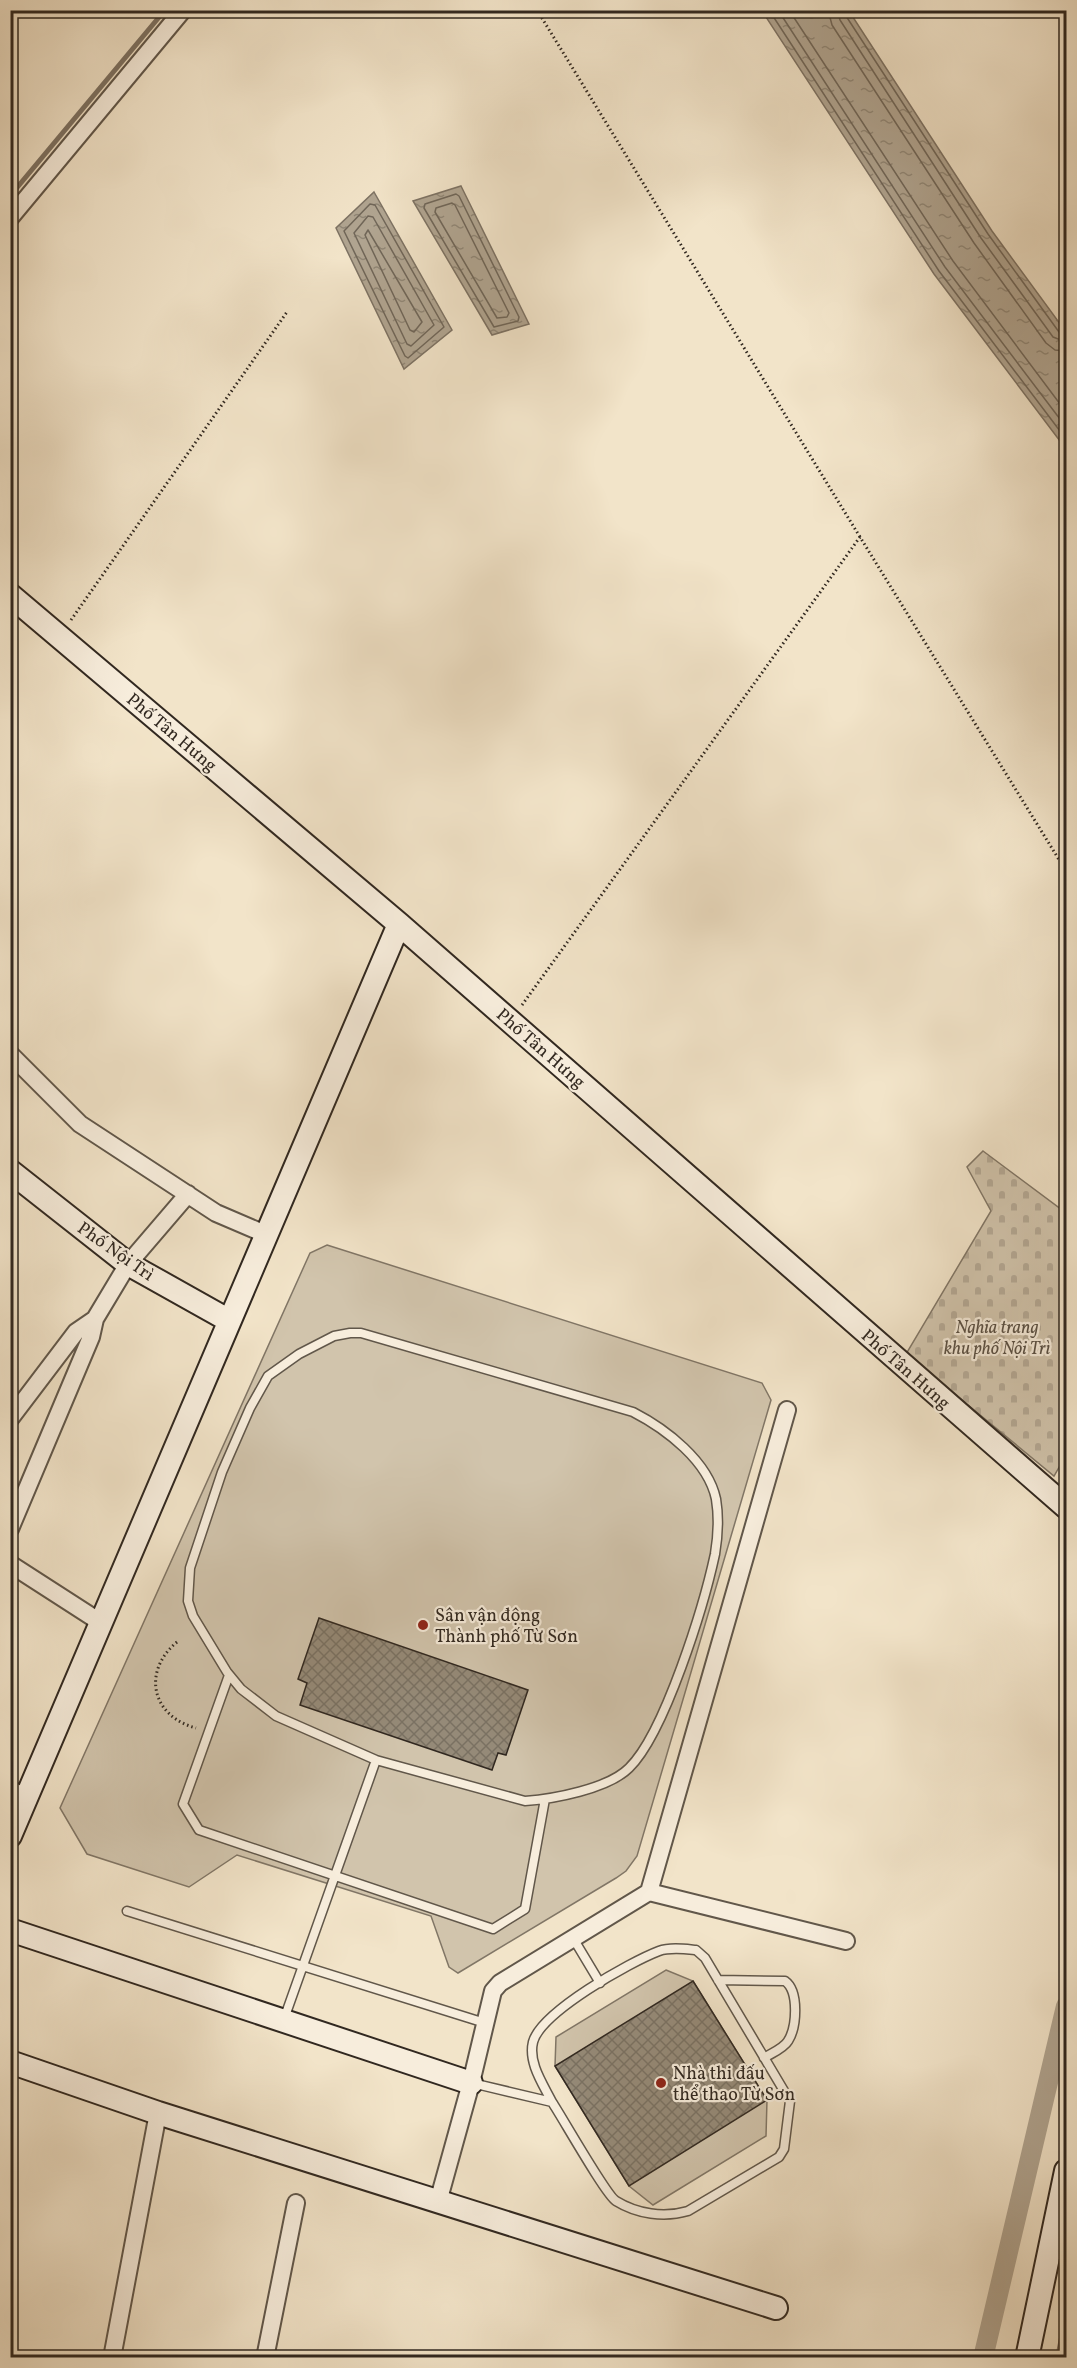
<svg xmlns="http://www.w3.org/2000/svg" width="1077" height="2368" font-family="Vollkorn,serif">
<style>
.cemetery{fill:url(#cemetery-stones);stroke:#817666;stroke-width:1.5}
.garden{fill:#d1c4ac;stroke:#817666;stroke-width:1.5}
.water{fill:url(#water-ripples);stroke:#7d7263;stroke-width:1.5}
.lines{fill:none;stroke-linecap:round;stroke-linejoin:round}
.shore{stroke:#706658;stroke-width:1.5}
.stream{stroke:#7d7263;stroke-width:5}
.canal{stroke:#b0a490;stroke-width:20}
.building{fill:url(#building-cross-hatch);stroke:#312820;stroke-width:1.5}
.lane-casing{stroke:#61574a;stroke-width:11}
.street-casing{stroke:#61574a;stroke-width:20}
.secondary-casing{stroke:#312820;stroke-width:26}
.path{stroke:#312820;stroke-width:3;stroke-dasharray:1.5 3;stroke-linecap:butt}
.lane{stroke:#f7eddc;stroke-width:8}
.street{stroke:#f7eddc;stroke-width:16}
.secondary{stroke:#f7eddc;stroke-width:22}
.poi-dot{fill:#8f2418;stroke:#f7eddc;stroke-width:2}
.labels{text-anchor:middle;stroke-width:4.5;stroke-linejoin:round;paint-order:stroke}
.street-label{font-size:18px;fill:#312820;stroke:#f7eddc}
.park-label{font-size:18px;font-style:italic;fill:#594f43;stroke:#f7eddc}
.poi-label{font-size:18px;fill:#312820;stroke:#f7eddc;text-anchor:start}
</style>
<defs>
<pattern id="cemetery-stones" width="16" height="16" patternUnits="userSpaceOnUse" patternTransform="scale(1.5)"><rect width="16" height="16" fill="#d1c4ac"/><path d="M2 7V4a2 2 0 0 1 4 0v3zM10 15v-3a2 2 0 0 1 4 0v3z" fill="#b4a894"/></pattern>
<pattern id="water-ripples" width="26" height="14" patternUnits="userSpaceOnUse" patternTransform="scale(1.5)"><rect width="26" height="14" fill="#b0a490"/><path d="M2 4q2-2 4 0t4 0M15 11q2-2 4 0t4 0" fill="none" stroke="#908675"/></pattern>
<pattern id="building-cross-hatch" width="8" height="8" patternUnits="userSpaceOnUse" patternTransform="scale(1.5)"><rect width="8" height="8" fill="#958a78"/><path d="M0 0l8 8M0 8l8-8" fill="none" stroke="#7a7162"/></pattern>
</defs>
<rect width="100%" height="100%" fill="#f2e4c9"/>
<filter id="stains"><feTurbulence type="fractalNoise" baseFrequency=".00333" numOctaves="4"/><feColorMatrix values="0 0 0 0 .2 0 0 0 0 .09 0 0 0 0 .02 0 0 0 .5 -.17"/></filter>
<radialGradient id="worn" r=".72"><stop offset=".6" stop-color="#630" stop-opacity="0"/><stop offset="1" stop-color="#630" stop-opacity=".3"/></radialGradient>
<path class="cemetery" d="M983 1151 1066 1213V1455L1054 1476 906 1354 991 1211 967 1167Z"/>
<path class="garden" d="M327 1245 762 1383 771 1400 637 1856 626 1871 616 1878 458 1973 449 1967 431 1916 237 1855 189 1887 87 1854 60 1808 310 1253Z
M666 1970 693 1981 767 2100 766 2136 653 2205 629 2186 555 2066 556 2037Z"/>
<path class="water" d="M762 11H849L992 231 1066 332V449L934 274Z
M461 186 529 324 492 335 413 201Z
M374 192 452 330 404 369 336 228Z
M1066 2306V2357H1056Z"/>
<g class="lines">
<path class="shore" d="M769 10 939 271 1066 439
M778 10 945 267 1066 427
M789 10 953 261 1066 412
M828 10 832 25 974 243 1046 343 1055 350 1066 351
M837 10 840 20 981 238 1053 337 1066 342
M845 10 846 16 988 234 1059 332 1066 335
M456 194 459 196 519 317 518 321 494 327 424 208 425 204Z
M452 203 455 205 509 313 507 317 497 318 435 212 436 208Z
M370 204 375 205 444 327 408 358 405 356 344 231Z
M368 216 373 217 434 325 411 346 407 344 354 233Z
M368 230 422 322 414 332 410 330 365 235Z"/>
<path class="stream" d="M10 196 165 10"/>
<path class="canal" d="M983 2358 1066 2006"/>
</g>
<path class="building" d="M319 1618 528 1690 506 1755 498 1753 492 1770 300 1705 307 1683 298 1679Z
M693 1981 767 2100 629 2186 555 2066Z"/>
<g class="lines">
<g class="lane-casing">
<path id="lane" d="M350 1333H361L633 1412C666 1429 708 1461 716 1499 719 1517 718 1536 715 1554 704 1605 665 1733 629 1768 608 1789 553 1799 525 1801L376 1760 276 1716 241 1689 227 1672 193 1616 188 1601 190 1568 222 1472 250 1408 268 1376 299 1354 334 1336Z
M229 1675 183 1804 199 1830 493 1929 525 1909 545 1799
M127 1911 485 2023
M573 1938 600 1983
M718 1980 785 1981C799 1991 797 2027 788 2041 784 2048 772 2053 764 2058
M284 2019 376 1760
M472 2083 552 2102C562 2117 606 2195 616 2201 637 2214 664 2218 688 2211L779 2157 784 2149 790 2101 705 1958 696 1950C685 1949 670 1947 659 1951 630 1962 541 2012 533 2042 528 2063 543 2084 552 2102"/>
</g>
<g class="street-casing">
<path id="street" d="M10 218 183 10
M10 1054 80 1124 216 1213 265 1234
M10 1419 76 1332 95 1319 128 1264 188 1194
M10 1529 91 1337 95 1319
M10 1564 100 1622
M10 1789 26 1798
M649 1892 787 1410
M438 2202 471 2083 493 1991 500 1983 649 1892 846 1941
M112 2358 158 2113
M265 2358 296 2203"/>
</g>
<g class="secondary-casing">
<path id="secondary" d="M10 595 399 924 1066 1507
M10 1171 128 1264 228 1320
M10 1836 399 924
M10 1930 471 2083
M10 2062 158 2113 776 2308
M1027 2358 1066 2171"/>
</g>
<path class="path" d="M537 10 860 537
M71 620 287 312
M522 1005 860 537 1066 871
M177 1642C142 1671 151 1716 196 1728"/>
<use href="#lane" class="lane"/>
<use href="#street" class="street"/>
<use href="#secondary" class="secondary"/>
</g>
<g class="poi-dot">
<circle cx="423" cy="1625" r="6"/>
<circle cx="661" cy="2083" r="6"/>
</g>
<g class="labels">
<g class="street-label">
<text transform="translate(172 732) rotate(40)" y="6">Phố Tân Hưng</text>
<text transform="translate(541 1048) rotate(41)" y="6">Phố Tân Hưng</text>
<text transform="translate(116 1251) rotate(35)" y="6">Phố Nội Trì</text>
<text transform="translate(906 1369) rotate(41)" y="6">Phố Tân Hưng</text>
</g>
<g class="park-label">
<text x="997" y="1333">Nghĩa trang<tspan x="997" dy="21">khu phố Nội Trì</tspan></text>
</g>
<g class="poi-label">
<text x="435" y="1621">Sân vận động<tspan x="435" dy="21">Thành phố Từ Sơn</tspan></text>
<text x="673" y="2079">Nhà thi đấu<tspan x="673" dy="21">thể thao Từ Sơn</tspan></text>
</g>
</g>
<rect width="1077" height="2368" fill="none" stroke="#f2e4c9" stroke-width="36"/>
<rect x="12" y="12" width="1053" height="2344" fill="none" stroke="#312820" stroke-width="3"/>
<rect x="18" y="18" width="1041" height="2332" fill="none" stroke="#312820" stroke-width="1.5"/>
<rect width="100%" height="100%" filter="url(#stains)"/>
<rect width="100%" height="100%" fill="url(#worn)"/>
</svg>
